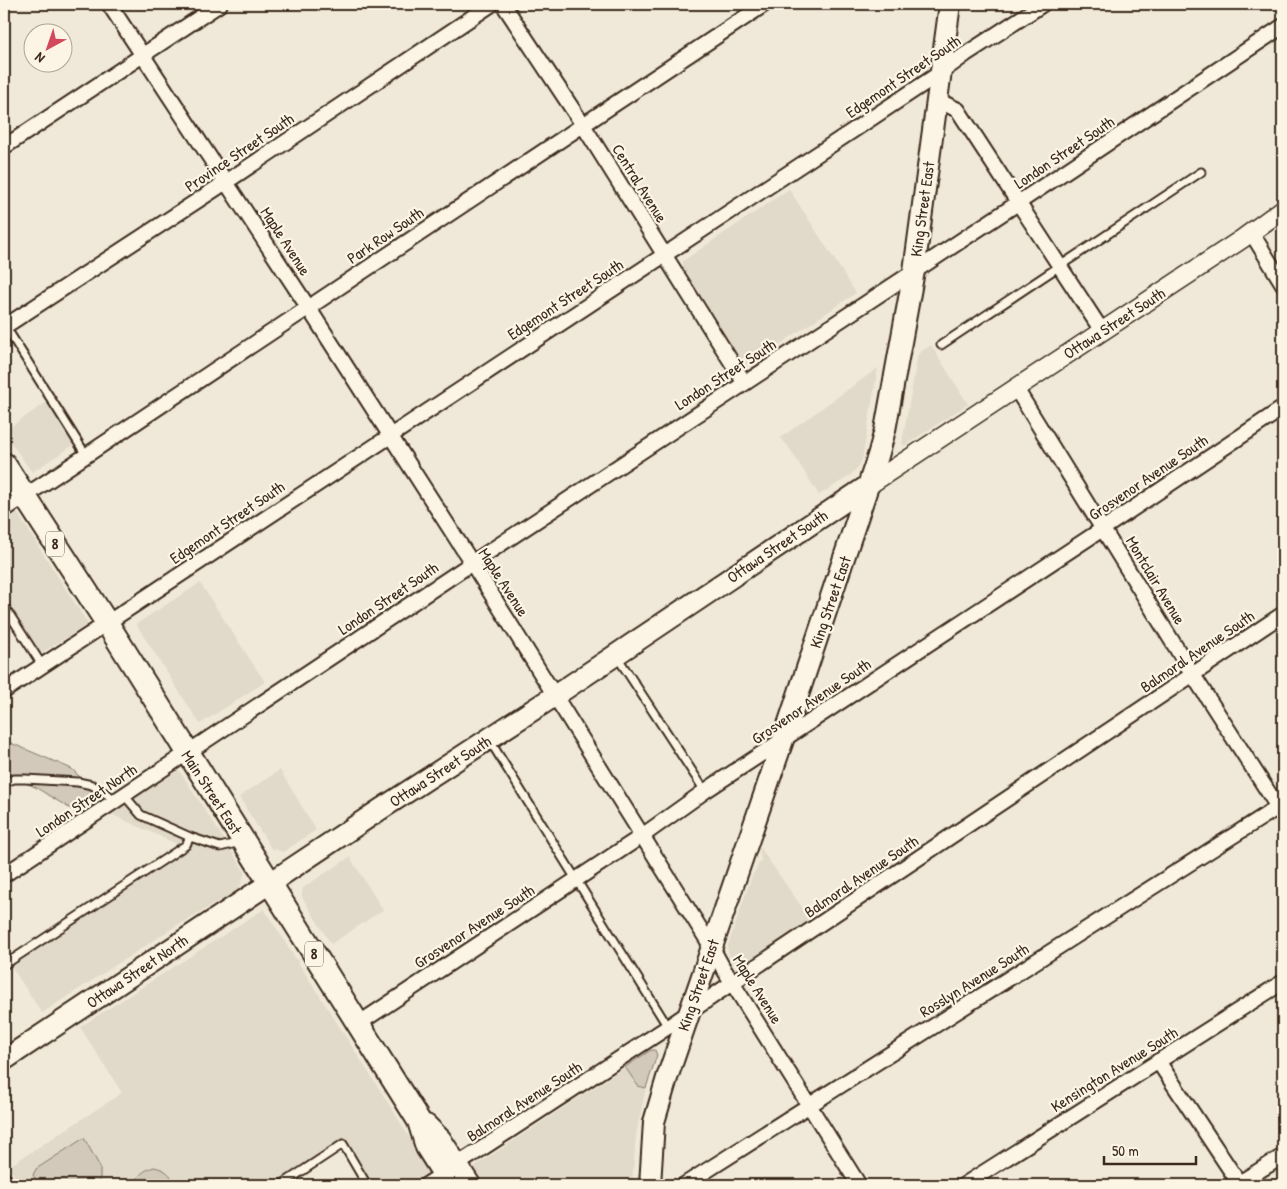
<svg xmlns="http://www.w3.org/2000/svg" width="1287" height="1189" font-family="'Patrick Hand',sans-serif">
<style>
.built{fill:#e1d9c9}
.green{fill:#d2c9ba;stroke:#867a6c}
.lines{fill:none;stroke-linecap:round;stroke-linejoin:round}
.service-casing{stroke:#3b2a1e;stroke-width:11}
.minor-casing{stroke:#3b2a1e;stroke-width:18}
.tertiary-casing{stroke:#3b2a1e;stroke-width:21}
.secondary-casing{stroke:#3b2a1e;stroke-width:24}
.primary-casing{stroke:#3b2a1e;stroke-width:26}
.service{stroke:#fcf5e5;stroke-width:7}
.minor{stroke:#fcf5e5;stroke-width:14}
.tertiary{stroke:#fcf5e5;stroke-width:18}
.secondary{stroke:#fcf5e5;stroke-width:20}
.primary{stroke:#fcf5e5;stroke-width:22}
.labels{text-anchor:middle;stroke-width:4.5;stroke-linejoin:round;paint-order:stroke}
.shield{fill:#fcf5e5;stroke:#75675a;stroke-width:1}
.shield-label{font-size:15px;font-weight:bold;fill:#3b2a1e}
.street-label{font-size:16px;fill:#3b2a1e;stroke:#fcf5e5}
</style>
<rect width="100%" height="100%" fill="#f0e9d9"/>
<filter id="ink" filterUnits="userSpaceOnUse"><feTurbulence type="fractalNoise" baseFrequency=".02" numOctaves="2"/><feDisplacementMap in="SourceGraphic" scale="10" xChannelSelector="R" yChannelSelector="G"/><feConvolveMatrix kernelMatrix="1 2 1 2 8 2 1 2 1" color-interpolation-filters="sRGB"/></filter>
<g filter="url(#ink)">
<path class="built" d="M789 189 856 293 749 365 743 363 683 267V261Z
M931 345 968 404 904 446 902 443 918 354Z
M878 368 862 460 859 466 848 477 819 495 788 446 780 438Z
M56 396 83 439 32 472 4 433V431Z
M4 492 88 624 35 657 4 607Z
M200 583 265 682 200 724 136 624Z
M179 770 245 872 239 890 179 924 42 1013 9 963 181 846 111 814Z
M280 770 316 830 283 852 271 848 239 797Z
M759 846 810 919 743 964 737 965 730 958 727 948 752 876 761 860Z
M350 857 383 910 331 944 302 897V891L304 887Z
M264 909 394 1112 438 1185H368L343 1144 279 1185H21L8 1167 122 1093 80 1027Z
M625 1067 638 1086 646 1088 636 1135 632 1185H479L472 1168Z"/>
<path class="green" d="M4 740 72 769 102 799 79 814 35 787 4 774Z
M651 1050H655L657 1055 646 1088 638 1086 625 1067Z
M84 1138 100 1167V1185H39L33 1175 36 1169Z
M154 1167C164 1169 173 1174 173 1185H136C136 1175 145 1170 154 1167Z"/>
<g class="lines">
<g class="service-casing">
<path id="service" d="M4 324 86 455
M941 345 1201 172
M4 606 42 665
M616 655 705 791
M490 741 668 1027
M4 783 14 779H25L78 782 92 785 116 800
M124 795 141 815 190 837 220 847 241 842
M4 965 186 845 190 837
M281 1185 343 1144 367 1185"/>
</g>
<g class="minor-casing">
<path id="minor" d="M109 4 308 307 472 563 711 946 723 968 859 1185
M503 4 583 125 744 382
M937 100 958 110 1102 331
M4 147 220 4
M1251 232 1283 284
M4 327 226 182 492 4
M1015 387 1193 675 1283 815
M4 510 765 4
M4 691 940 73 966 54 1043 4
M4 875 472 563 1018 203 1283 26
M358 1024 642 836 705 791 1104 528 1283 408
M1158 1061 1239 1183
M4 1180 7 1185
M426 1185 668 1027 742 976 1283 614
M684 1185 1283 804
M964 1185 1283 982
M1236 1185 1283 1156"/>
</g>
<g class="tertiary-casing">
<path id="tertiary" d="M869 485 1242 239 1283 209"/>
</g>
<g class="secondary-casing">
<path id="secondary" d="M4 1060 381 809 556 695 869 485
M650 1185 654 1122 667 1078 783 740 878 456 885 430 914 271 950 4"/>
</g>
<g class="primary-casing">
<path id="primary" d="M4 464 107 623 419 1121 427 1147 451 1185
M426 1126 440 1140 469 1185"/>
</g>
<use href="#service" class="service"/>
<use href="#minor" class="minor"/>
<use href="#tertiary" class="tertiary"/>
<use href="#secondary" class="secondary"/>
<use href="#primary" class="primary"/>
</g>
</g>
<g class="labels">
<g class="shield">
<rect x="46" y="531.5" width="18" height="25" rx="4"/>
<rect x="305" y="941.5" width="18" height="25" rx="4"/>
</g>
<g class="shield-label">
<text x="55" y="549">8</text>
<text x="314" y="959">8</text>
</g>
<g class="street-label">
<text transform="translate(903 76) rotate(-34)" y="6">Edgemont Street South</text>
<text transform="translate(239 152) rotate(-34)" y="6">Province Street South</text>
<text transform="translate(1064 152) rotate(-34)" y="6">London Street South</text>
<text transform="translate(640 183) rotate(58)" y="6">Central Avenue</text>
<text transform="translate(922 209) rotate(-82)" y="6">King Street East</text>
<text transform="translate(385 235) rotate(-34)" y="6">Park Row South</text>
<text transform="translate(286 241) rotate(57)" y="6">Maple Avenue</text>
<text transform="translate(565 299) rotate(-33)" y="6">Edgemont Street South</text>
<text transform="translate(1114 323) rotate(-33)" y="6">Ottawa Street South</text>
<text transform="translate(725 374) rotate(-33)" y="6">London Street South</text>
<text transform="translate(1148 477) rotate(-34)" y="6">Grosvenor Avenue South</text>
<text transform="translate(227 522) rotate(-34)" y="6">Edgemont Street South</text>
<text transform="translate(777 546) rotate(-34)" y="6">Ottawa Street South</text>
<text transform="translate(1156 580) rotate(59)" y="6">Montclair Avenue</text>
<text transform="translate(504 582) rotate(57)" y="6">Maple Avenue</text>
<text transform="translate(388 598) rotate(-34)" y="6">London Street South</text>
<text transform="translate(830 602) rotate(-71)" y="6">King Street East</text>
<text transform="translate(1197 651) rotate(-34)" y="6">Balmoral Avenue South</text>
<text transform="translate(811 701) rotate(-34)" y="6">Grosvenor Avenue South</text>
<text transform="translate(440 771) rotate(-33)" y="6">Ottawa Street South</text>
<text transform="translate(212 792) rotate(57)" y="6">Main Street East</text>
<text transform="translate(86 800) rotate(-34)" y="6">London Street North</text>
<text transform="translate(861 876) rotate(-34)" y="6">Balmoral Avenue South</text>
<text transform="translate(474 926) rotate(-33)" y="6">Grosvenor Avenue South</text>
<text transform="translate(137 971) rotate(-34)" y="6">Ottawa Street North</text>
<text transform="translate(974 980) rotate(-32)" y="6">Rosslyn Avenue South</text>
<text transform="translate(698 985) rotate(-71)" y="6">King Street East</text>
<text transform="translate(758 989) rotate(58)" y="6">Maple Avenue</text>
<text transform="translate(1114 1069) rotate(-32)" y="6">Kensington Avenue South</text>
<text transform="translate(524 1101) rotate(-33)" y="6">Balmoral Avenue South</text>
</g>
</g>
<rect width="1287" height="1189" fill="none" stroke="#fcf5e5" stroke-width="20"/>
<rect x="10" y="10" width="1267" height="1169" fill="none" stroke="#3b2a1e" stroke-width="2" filter="url(#ink)"/>
<g transform="translate(48 48) rotate(220)"><circle r="24" fill="#fcf5e5" stroke="#afa495"/>
<path d="M0-4L9 19L0 12L-9 19Z" fill="#d1495b"/>
<text y="-8" font-size="14" font-weight="bold" text-anchor="middle" fill="#3b2a1e">N</text>
</g>
<path d="M1104 1156v8h92v-8" fill="none" stroke="#3b2a1e" stroke-width="2.5"/>
<text x="1112" y="1156" font-size="15" fill="#3b2a1e" stroke="#fcf5e5" stroke-width="4" paint-order="stroke">50 m</text>
</svg>
